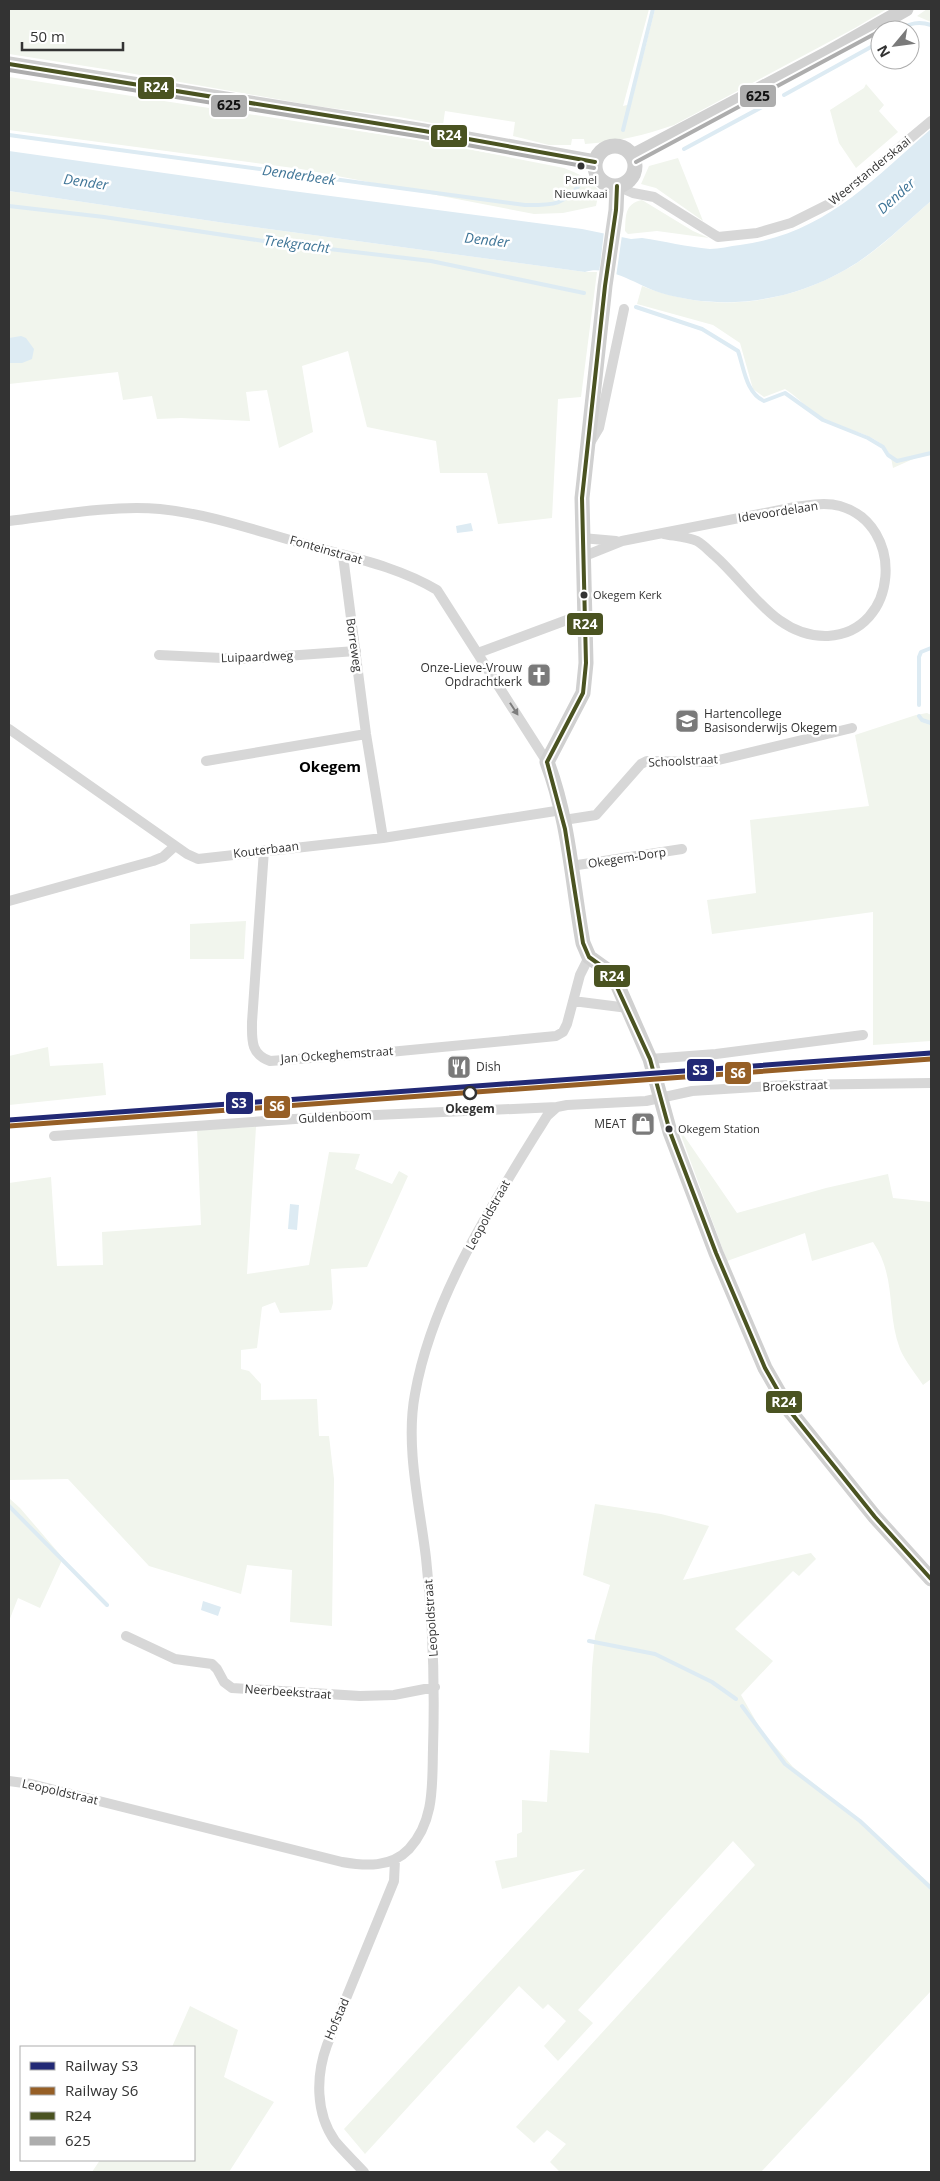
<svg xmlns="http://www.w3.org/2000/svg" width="940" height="2181" font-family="'Open Sans',sans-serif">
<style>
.green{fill:#f1f5ed}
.water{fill:#ddebf3}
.pier{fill:#fff}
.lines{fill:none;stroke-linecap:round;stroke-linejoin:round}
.stream{stroke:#ddebf3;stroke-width:4}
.street{stroke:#d7d7d7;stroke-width:10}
.secondary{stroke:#d0d0d0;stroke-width:15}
.bus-1-casing{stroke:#fff;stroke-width:8}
.bus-2-casing{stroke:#fff;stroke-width:8}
.bus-1{stroke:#4a5321;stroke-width:4}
.bus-2{stroke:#adadad;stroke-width:4}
.rail-1-casing{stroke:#fff;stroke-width:9}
.rail-2-casing{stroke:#fff;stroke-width:9}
.rail-1{stroke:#222975;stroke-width:5}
.rail-2{stroke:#965f26;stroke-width:5}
.oneway{fill:#7d7d7d}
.bus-dot{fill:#333;stroke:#fff;stroke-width:2}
.stop-dot{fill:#fff;stroke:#333;stroke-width:2.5}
.labels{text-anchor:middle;stroke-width:5;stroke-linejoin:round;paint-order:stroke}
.bus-label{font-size:11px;fill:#333;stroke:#fff;text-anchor:start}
.street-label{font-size:12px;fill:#333;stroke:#fff}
.poi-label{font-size:12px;fill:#333;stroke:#fff;text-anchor:end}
.stop-label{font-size:12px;font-weight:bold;fill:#333;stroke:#fff}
.water-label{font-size:14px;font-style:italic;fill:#3f7597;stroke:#fff}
.quarter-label{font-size:15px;font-weight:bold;fill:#000;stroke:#fff}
.line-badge{stroke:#fff;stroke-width:2}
.badge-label{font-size:14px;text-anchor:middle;font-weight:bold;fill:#fff}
.pale-badge-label{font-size:14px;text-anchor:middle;font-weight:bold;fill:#111}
</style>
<rect width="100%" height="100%" fill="#fff"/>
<path class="green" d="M9 9H649L623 106 631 104 655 9H887L855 28 674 125C645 135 616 142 585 144L584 139H572L571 145H549L513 136 515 122 445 111 443 125 399 117 316 106 123 72 9 54Z
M927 9H931V22L917 16Z
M9 77 443 144 564 168C579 174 589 178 599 191L596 206 563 213 534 214 301 169 9 130Z
M866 84 884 105 879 111 898 132 856 168 839 143 830 110 864 88Z
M678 158 703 221 656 188 641 184 649 166Z
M9 191 225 223 585 272H597L581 397 558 399 552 518 498 524 487 473H440L436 441 367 427 348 351 302 366 313 432 279 448 267 390 246 392 250 421 181 418 157 419 152 396 123 400 118 372 9 384Z
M642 200 693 231 709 238 657 231 628 234 625 231C626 216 624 204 642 200Z
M931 201V451L893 468C891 431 846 434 822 418 808 410 798 397 785 389L764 397 753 389 740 343 713 325 637 304 642 286C710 313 781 306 845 270 877 253 904 224 931 201Z
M927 713 931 715V1041L873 1045V912L712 934 707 900 756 893 750 820 869 806 855 735 916 715Z
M246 921 244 959H190V924Z
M48 1047 50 1066 103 1063 106 1095 9 1105V1056Z
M256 1127 247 1274 309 1265 329 1152 360 1154 355 1169 392 1184 399 1171 408 1176 367 1267 331 1269 333 1303 331 1310 280 1313 275 1302 262 1307 257 1348 241 1350V1369L249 1371 261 1384V1400L317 1399 319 1436H329L334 1479 332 1626 290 1622 292 1570 247 1565 241 1594 149 1566 68 1479 9 1480V1183L51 1177 57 1266 103 1265 102 1232 201 1225 197 1129Z
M678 1127 737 1213 826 1188 888 1174 893 1198 931 1202V1379L923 1385C915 1373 905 1361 900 1349 886 1312 897 1278 873 1242L812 1261 805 1233 727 1261Z
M9 1498 20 1508 63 1558 40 1608 18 1598 9 1621Z
M595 1504 661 1514 709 1526 683 1580 811 1553 816 1559 799 1576 793 1571 735 1629 773 1661 741 1695 761 1730 793 1767 869 1827 931 1885V1991L761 2172H560L550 2162 566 2144 547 2130 534 2143 516 2127 755 1865 733 1841 578 2010 593 2023 558 2061 544 2046 566 2021 548 2004 543 2009 519 1986 365 2154 344 2129 585 1869 502 1889 495 1861 517 1857V1834L522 1832V1800L547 1802 550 1750 589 1753 592 1668 595 1636 610 1585 583 1575Z
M190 2006 238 2030 224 2077 274 2102 229 2172H92L100 2160H194V2047H172Z"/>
<path class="water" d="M931 129V201C904 224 877 252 845 270 789 302 723 311 661 293 640 287 609 264 585 272L225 223 9 191V151L277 189 582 229 631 239 642 238C664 241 687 247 710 249 719 249 730 246 740 245 824 234 870 182 931 129Z
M21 336 26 338 34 349 32 359 22 363H9V338Z
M471 523 473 531 457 533 456 526Z
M290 1204 299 1205 297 1230 288 1229Z
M203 1601 221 1607 218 1616 201 1610Z"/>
<path class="pier" d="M604 232 622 235 616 277 599 274Z"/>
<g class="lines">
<path class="stream" d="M899 30C910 23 919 21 931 25
M784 95 880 42
M623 130 653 9
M9 135 525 205C553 205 563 206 581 183
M684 149 773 101
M9 206 104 217 270 242 431 261 584 293
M636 307 702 329 738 351C744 368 746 393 764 401L785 393 823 420 868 438 883 447 888 455 897 461 931 453
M919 705V657L921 652 931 648
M919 716 922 720 931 723
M9 1506 107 1605
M589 1641 655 1654 712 1682 736 1699
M742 1706 785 1764 860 1821 931 1888"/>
<path class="street" d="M617 186 633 193 654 197 718 237 757 233 791 223 835 201 931 121
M590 443 599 428 624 309
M9 521C58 515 111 505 160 509 210 514 257 531 304 544 349 557 397 566 437 590L547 762
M582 538 616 541
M343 556 366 734 383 838
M582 557 622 541 795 507C809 505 826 502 840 506 906 525 899 632 828 636 776 638 749 586 715 556 709 551 704 545 697 541 688 537 674 536 664 534
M478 653 583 614
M159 655 243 659 356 651
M9 729 187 854 198 859 383 838 562 810
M206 761 366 734
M564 820 596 815 641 764 647 761 710 762 852 728
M264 850 252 1022C252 1039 250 1054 270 1061L379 1053 556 1036 563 1032 567 1024 580 975 589 957
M571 866 682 849
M9 901 153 861 163 857 175 846
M573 1001 628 1008
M650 1059 716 1054 863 1035
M54 1136 309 1118 557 1107
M126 1636 175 1659 212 1664 217 1669 224 1682 232 1688 360 1696 394 1695 435 1687
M9 1781 31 1784 342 1862C365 1866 391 1868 409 1849 435 1821 432 1784 433 1749 435 1684 433 1622 426 1558 420 1507 405 1446 415 1394 432 1296 495 1200 547 1116L557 1107 567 1105 646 1101 692 1091 786 1085 931 1083
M364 2172C355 2162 344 2152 335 2141 315 2113 316 2075 327 2045L394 1881 395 1860"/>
<path class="secondary" d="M9 64 424 131 595 162
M595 166a20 20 0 1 1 40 0a20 20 0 1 1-40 0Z
M633 156 825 55 906 9
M617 186 616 210 605 286 582 498 586 663 583 693 547 762C569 820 572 882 583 943L589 957 610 972 618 986 650 1059 670 1132 716 1253 765 1368 789 1410 875 1517 931 1579"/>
<g class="bus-1-casing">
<path id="bus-1" d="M9 64 424 131 595 162
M547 762 565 829 583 943 589 957 610 972 650 1059 670 1132 716 1253 765 1368 789 1410 875 1517 931 1579
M547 762 583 693 586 663 582 498 605 286 616 210 617 186"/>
</g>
<g class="bus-2-casing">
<path id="bus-2" d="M9 70 423 137 594 168
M636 162 880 31"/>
</g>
<use href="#bus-1" class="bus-1"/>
<use href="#bus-2" class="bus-2"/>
<g class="rail-1-casing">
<path id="rail-1" d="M9 1120 931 1053"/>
</g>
<g class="rail-2-casing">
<path id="rail-2" d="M9 1126 931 1059"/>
</g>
<use href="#rail-1" class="rail-1"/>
<use href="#rail-2" class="rail-2"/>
</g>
<defs><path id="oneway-solid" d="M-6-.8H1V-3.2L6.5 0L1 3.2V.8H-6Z" transform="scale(1.25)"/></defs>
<use class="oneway" href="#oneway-solid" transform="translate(514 709) rotate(57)"/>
<defs>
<g id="church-square" transform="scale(1.25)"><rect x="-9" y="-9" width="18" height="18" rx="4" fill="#7a7a7a" stroke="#fff"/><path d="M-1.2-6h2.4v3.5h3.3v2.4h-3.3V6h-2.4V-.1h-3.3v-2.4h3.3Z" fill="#fff"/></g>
<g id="school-square" transform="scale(1.25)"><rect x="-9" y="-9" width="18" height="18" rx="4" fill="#7a7a7a" stroke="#fff"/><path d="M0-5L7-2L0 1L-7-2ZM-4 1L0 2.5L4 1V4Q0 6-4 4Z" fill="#fff"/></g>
<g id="restaurant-square" transform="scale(1.25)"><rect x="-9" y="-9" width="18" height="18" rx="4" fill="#7a7a7a" stroke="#fff"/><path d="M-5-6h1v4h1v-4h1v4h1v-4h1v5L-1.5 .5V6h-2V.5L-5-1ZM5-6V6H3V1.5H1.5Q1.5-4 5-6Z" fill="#fff"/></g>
<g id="shop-square" transform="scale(1.25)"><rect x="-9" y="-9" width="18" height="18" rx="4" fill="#7a7a7a" stroke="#fff"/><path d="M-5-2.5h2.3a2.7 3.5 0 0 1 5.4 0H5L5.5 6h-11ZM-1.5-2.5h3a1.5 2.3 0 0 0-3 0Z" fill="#fff"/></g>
</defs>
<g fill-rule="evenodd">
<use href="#church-square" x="539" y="675"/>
<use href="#school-square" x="687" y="721"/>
<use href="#restaurant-square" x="459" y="1067"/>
<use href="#shop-square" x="643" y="1124"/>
</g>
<g class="bus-dot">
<circle cx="581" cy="166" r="4.5"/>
<circle cx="584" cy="595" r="4.5"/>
<circle cx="669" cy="1129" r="4.5"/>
</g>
<circle class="stop-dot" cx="470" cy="1093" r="6"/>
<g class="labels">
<g class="bus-label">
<text x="581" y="184" text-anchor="middle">Pamel<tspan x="581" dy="14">Nieuwkaai</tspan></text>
<text x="593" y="599">Okegem Kerk</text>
<text x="678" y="1133">Okegem Station</text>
</g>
<g class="street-label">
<text transform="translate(870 171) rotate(-39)" y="4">Weerstanderskaai</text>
<text transform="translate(778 512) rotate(-9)" y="4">Idevoordelaan</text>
<text transform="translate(326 550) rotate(16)" y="4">Fonteinstraat</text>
<text transform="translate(354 645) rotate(82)" y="4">Borreweg</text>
<text transform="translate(257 657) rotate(-2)" y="4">Luipaardweg</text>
<text transform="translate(683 761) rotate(-3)" y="4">Schoolstraat</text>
<text transform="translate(266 850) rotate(-7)" y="4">Kouterbaan</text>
<text transform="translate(627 858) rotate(-9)" y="4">Okegem-Dorp</text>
<text transform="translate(337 1055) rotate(-4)" y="4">Jan Ockeghemstraat</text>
<text transform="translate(795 1086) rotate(-2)" y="4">Broekstraat</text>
<text transform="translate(335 1117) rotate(-3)" y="4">Guldenboom</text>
<text transform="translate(488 1215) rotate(-61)" y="4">Leopoldstraat</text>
<text transform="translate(431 1618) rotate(-94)" y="4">Leopoldstraat</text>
<text transform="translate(288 1692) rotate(4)" y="4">Neerbeekstraat</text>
<text transform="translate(60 1792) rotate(13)" y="4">Leopoldstraat</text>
<text transform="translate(337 2019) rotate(-67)" y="4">Hofstad</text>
</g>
<g class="poi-label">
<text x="522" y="672">Onze-Lieve-Vrouw<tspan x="522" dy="14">Opdrachtkerk</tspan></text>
<text x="704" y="718" text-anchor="start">Hartencollege<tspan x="704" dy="14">Basisonderwijs Okegem</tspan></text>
<text x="476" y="1071" text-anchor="start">Dish</text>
<text x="626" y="1128">MEAT</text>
</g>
<g class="stop-label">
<text x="470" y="1113">Okegem</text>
</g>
<g class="water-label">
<text transform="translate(299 175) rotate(8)" y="5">Denderbeek</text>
<text transform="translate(86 182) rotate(8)" y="5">Dender</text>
<text transform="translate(896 196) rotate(-42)" y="5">Dender</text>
<text transform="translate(487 240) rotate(6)" y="5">Dender</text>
<text transform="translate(297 244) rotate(7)" y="5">Trekgracht</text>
</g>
<g class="quarter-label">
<text x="330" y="772">Okegem</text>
</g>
</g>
<g class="line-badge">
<rect x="137" y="76" width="38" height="24" rx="5" fill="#4a5321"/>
<rect x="739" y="84" width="38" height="24" rx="5" fill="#adadad"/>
<rect x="210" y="94" width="38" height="24" rx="5" fill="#adadad"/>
<rect x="430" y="124" width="38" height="24" rx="5" fill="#4a5321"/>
<rect x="566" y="612" width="38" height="24" rx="5" fill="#4a5321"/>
<rect x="593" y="964" width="38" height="24" rx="5" fill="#4a5321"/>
<rect x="686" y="1058" width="29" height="24" rx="5" fill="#222975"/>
<rect x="724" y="1061" width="28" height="24" rx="5" fill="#965f26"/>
<rect x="225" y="1091" width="29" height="24" rx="5" fill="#222975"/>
<rect x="263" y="1095" width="28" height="24" rx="5" fill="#965f26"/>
<rect x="765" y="1390" width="38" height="24" rx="5" fill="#4a5321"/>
</g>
<g class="badge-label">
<text x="156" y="92">R24</text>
<text x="449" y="140">R24</text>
<text x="585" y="629">R24</text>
<text x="612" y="981">R24</text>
<text x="700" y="1075">S3</text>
<text x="738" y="1078">S6</text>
<text x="239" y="1108">S3</text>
<text x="277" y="1111">S6</text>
<text x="784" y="1407">R24</text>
</g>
<g class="pale-badge-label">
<text x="758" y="101">625</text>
<text x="229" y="110">625</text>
</g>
<rect width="940" height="2181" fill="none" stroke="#333333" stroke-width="20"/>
<rect x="20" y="2046" width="175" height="115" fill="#ffffff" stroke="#adadad"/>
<rect x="30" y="2062" width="25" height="8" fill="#222975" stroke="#adadad"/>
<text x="65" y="2071" font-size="15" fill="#333333">Railway S3</text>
<rect x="30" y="2087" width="25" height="8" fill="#965f26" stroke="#adadad"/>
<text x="65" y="2096" font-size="15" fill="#333333">Railway S6</text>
<rect x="30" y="2112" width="25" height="8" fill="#4a5321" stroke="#adadad"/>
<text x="65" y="2121" font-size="15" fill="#333333">R24</text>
<rect x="30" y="2137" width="25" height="8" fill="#adadad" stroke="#adadad"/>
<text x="65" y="2146" font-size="15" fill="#333333">625</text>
<g transform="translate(895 45) rotate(241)"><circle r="24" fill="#ffffff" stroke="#adadad"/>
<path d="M0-4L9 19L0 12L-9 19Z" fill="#7a7a7a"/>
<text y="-8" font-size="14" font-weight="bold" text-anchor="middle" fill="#333333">N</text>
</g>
<path d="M22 42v8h101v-8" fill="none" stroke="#333333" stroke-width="2.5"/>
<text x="30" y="42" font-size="15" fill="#333333" stroke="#ffffff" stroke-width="4" paint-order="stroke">50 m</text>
</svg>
